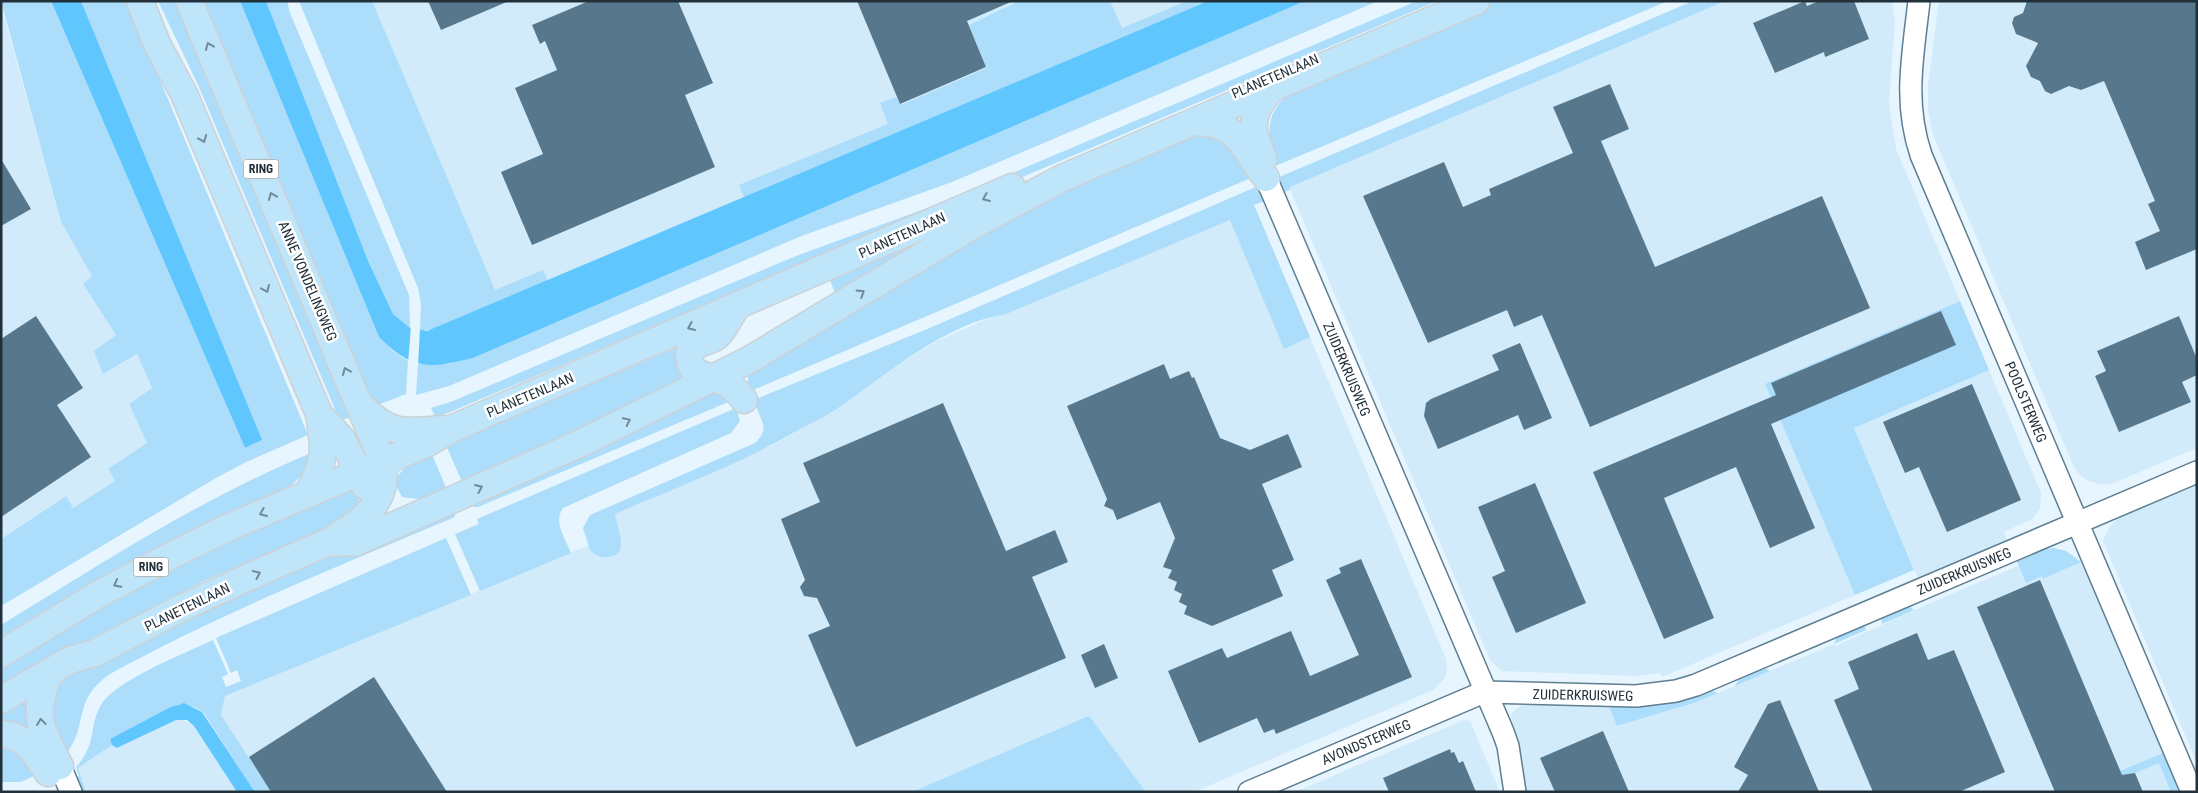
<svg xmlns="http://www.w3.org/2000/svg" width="2198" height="793" font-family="'Roboto Condensed',sans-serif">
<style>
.built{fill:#d1ebfb}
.green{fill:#acddfa}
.water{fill:#5fc6fe}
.pier{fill:#e6f5fe}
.building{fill:#57788c}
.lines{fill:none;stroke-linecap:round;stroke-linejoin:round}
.minor-casing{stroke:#5e7e92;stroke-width:24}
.major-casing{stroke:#ced1d3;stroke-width:29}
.minor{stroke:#fff;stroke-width:21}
.major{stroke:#bfe5fb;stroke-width:26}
.oneway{stroke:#708a9a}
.labels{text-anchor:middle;stroke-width:5;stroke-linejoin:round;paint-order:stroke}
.shield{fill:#fff;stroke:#646e74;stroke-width:1}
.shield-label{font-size:12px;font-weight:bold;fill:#223039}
.street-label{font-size:14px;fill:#223039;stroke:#fff}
</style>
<rect width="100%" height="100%" fill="#e6f5fe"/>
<path class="built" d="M329 1H1208L464 317Z
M1725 1H1892L1895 21 1889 104 1896 149 1960 301 1765 384 1855 595 1662 677 1660 673 1636 676 1502 671 1490 660 1289 187Z
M1939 1H2197V448L2111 484H2099L2088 481 2079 474 2073 465 1933 135 1928 109V85Z
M1 6 61 222 92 276 83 284 116 335 103 374 137 354 152 388 129 404 148 443 108 469 116 481 73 508 65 496 1 539Z
M1250 203 1257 212 1446 659 1447 672 1445 678 1433 690 1194 792H255L221 715 225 696 618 533 614 514 773 445 838 408 873 380 939 340Z
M1989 370 2041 493 2040 509 2032 519 2004 532 2007 540 1918 578 1854 428Z
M2197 483V763L2103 541 2109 528 2119 517Z
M2081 562 2180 792H1526L1510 722 1512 713 1520 706 1530 704 1609 706 1618 726 1694 703 1718 693 1834 644 1835 646 1935 601 2018 566 2026 582 2042 575 2044 579Z
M182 719 194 726 237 792H86L77 768 112 745 118 748 176 720Z
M1464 720 1470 721 1500 792H1295Z"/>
<path class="green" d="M1 1H51L245 448 261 440 81 1H127L308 435 246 462 216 478 1 606V539L66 496 73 508 115 481 108 469 147 443 129 404 152 388 137 354 103 374 94 351 116 335 83 284 92 276 61 222Z
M158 1H177L353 416 340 421 199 87Z
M202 1H240L379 337 393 351 408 361 406 394 375 406 367 392Z
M266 1H287L290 13 409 295 410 328 393 314 369 263Z
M299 1H372L495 290 543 270 548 281 436 329 420 331 421 304 418 288Z
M1019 1H1110L1122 28 1187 1H1208L744 198 739 185 888 124 880 103 896 97 901 105 987 68 969 25Z
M1305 1H1378L952 182 804 235 449 386 416 395 418 364H448L473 358Z
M1417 1H1437L914 223 792 268 436 418 431 408 453 401 796 256 949 200Z
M1492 1H1668L1273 167C1265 119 1267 107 1309 79Z
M1693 1H1725L1290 187V190L1284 192 1277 178Z
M1183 135C1224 134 1230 148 1253 177L751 391 748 383V371L962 239Z
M1258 186 1264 201 1254 205 1310 337 1284 349 1230 220 1006 314C946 323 887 374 838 408 825 417 809 424 795 432 738 465 675 488 615 514 617 528 631 555 608 557 600 558 595 555 590 550L583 528 590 515 755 443C774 425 755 418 756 399L932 327Z
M1015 192 836 296 828 275Z
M1960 301 1989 370 1854 428 1914 570 1855 595 1765 384Z
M678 347 690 382 465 489 446 445Z
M711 387 733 400 478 507H473L469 498Z
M736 408 740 421 731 433 563 508C553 522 565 538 571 553L480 591 455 534 479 524 477 519Z
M431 452 449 495 428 500 402 497 396 486C396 468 417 460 431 452Z
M309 454C311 469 300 478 289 487L153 550 57 605 1 640V625C101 564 200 499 309 454Z
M350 489 359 498 358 506 342 521 204 581 71 649 1 689V667L116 596 227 539Z
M455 510V517C339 566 221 613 110 674 72 700 89 723 67 753L50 732C51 721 51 707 54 696 58 681 78 666 93 669 207 609 332 548 455 510Z
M446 538 471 595 225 696 221 715 271 792H255L203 712 194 707 179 704 110 739 112 745 78 768 86 792H80L73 779 79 776 76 767C98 743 88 727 101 705 116 680 186 653 213 640L228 674 222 677 226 687 241 681 237 670 231 673 216 638Z
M2054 548 2066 551 2081 562 2043 579 2042 576 2026 583 2016 560 2041 550Z
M1909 606 1914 610 1882 624 1881 617Z
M1864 626 1866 630 1834 644 1838 635Z
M1763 667 1770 671 1735 686 1740 677Z
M1709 690 1718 693 1694 703 1617 726 1609 706C1644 707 1676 703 1709 690Z
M28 699 37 735 1 723V716Z
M1089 716 1146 792H912Z
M1 747 21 755 40 773 21 782H1Z
M2163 753 2179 789 2171 792 2159 763 2091 792 2073 791Z"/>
<path class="water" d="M51 1H81L262 440 245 448Z
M240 1H266L369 263 393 314 410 328 427 331 1208 1H1305L473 358C430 369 411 370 379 337Z
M184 703 202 712 255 792H237L194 726 187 720H176L117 748 112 745 110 739 171 707Z"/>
<path class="pier" d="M411 325 420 328 418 367 408 364Z"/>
<path class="building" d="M428 1H509L441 30Z
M589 1H678L713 83 685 95 715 167 532 245 501 172 543 154 515 88 557 70 545 41 540 44 532 25Z
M857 1H1013L967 21 986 67 900 104Z
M1805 1 1807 6 1819 1H1854L1869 39 1825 57 1824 52 1775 73 1753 23Z
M2027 1H2197V249L2146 270 2135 242 2160 231 2148 204 2155 201 2104 81 2081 90 2069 86 2051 94 2045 91 2040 81 2031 77 2026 66 2038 43 2016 34 2012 23 2014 17 2023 13Z
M1610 84 1629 129 1601 141 1655 267 1822 196 1870 308 1590 427 1542 315 1514 327 1507 310 1428 343 1363 196 1444 162 1463 207 1491 195 1489 189 1573 153 1553 107Z
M1 159 31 209 1 226Z
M1941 311 1956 345 1771 424 1815 528 1770 548 1736 467 1664 498 1714 618 1664 639 1593 472 1776 395 1771 383Z
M36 316 83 388 57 405 91 457 1 517V339Z
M2179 316 2197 359V375L2182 382 2191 402 2119 432 2095 376 2106 371 2097 351Z
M1520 343 1552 418 1524 430 1518 415 1438 449 1424 416 1426 403 1431 399 1499 370 1492 355Z
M1164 364 1170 379 1189 371 1192 378 1194 377 1220 438 1250 450 1288 434 1302 467 1262 484 1294 560 1272 570 1283 596 1212 626 1184 614 1187 606 1179 602 1182 594 1174 590 1177 582 1168 578 1172 570 1163 567 1175 538 1160 502 1117 520 1113 510 1104 506 1107 499 1067 406Z
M1972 384 2021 500 1947 532 1919 467 1905 473 1883 422Z
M943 403 1006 551 1055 530 1068 562 1032 577 1066 658 856 747 808 635 830 626 817 598 804 596 800 587 805 580 781 519 820 502 803 463Z
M1535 483 1586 603 1516 633 1492 577 1505 571 1478 507Z
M1361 559 1412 677 1276 734 1274 729 1264 733 1257 718 1199 743 1168 671 1222 648 1227 658 1291 631 1310 676 1359 655 1326 580 1341 573 1339 568Z
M2040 580 2122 775 2135 773 2143 792H2055L1977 607Z
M1917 633 1928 660 1954 650 2005 772 1959 792H1873L1834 700 1859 689 1848 662Z
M1104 644 1118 678 1095 688 1081 655Z
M374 677 447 792H271L249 757Z
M1780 700 1819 792H1738L1748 775 1734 767 1768 704Z
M1603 731 1629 792H1555L1540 758Z
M1450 749 1451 753 1454 752 1459 763 1463 761 1476 792H1389L1383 778Z"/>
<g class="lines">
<g class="minor-casing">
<path id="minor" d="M1919 1C1913 56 1903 101 1921 155L2192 792
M1266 178 1503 732 1508 746 1515 792
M60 766 71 792
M1249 792 1484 692 1636 696 1676 691 1696 685 2197 472"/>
</g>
<g class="major-casing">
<path id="major" d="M140 1 158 46 184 94 319 414C325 448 326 463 308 493
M189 1 383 462C389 502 365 518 335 538
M1194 122C1241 122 1241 147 1266 178
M1263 160C1262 152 1257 145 1255 137 1251 119 1259 102 1271 90
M736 308C730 316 724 331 716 337 707 343 688 343 689 357 690 378 713 375 727 384 734 388 739 393 744 400
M362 407C392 436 404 432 443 429
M319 414 342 439 365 486
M1 654 99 594 180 551 227 528 426 444 453 428 1012 187
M50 671C32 715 39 726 60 766
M1 700 70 660 95 653 181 608 262 571 326 543 356 542 579 444 747 361 972 226 1062 178 1476 1
M1 734C25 734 36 755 48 773"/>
</g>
<use href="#minor" class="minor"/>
<use href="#major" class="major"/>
</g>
<defs><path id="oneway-chevron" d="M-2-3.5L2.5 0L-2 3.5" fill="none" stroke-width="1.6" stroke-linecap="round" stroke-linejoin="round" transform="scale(1.25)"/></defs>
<g class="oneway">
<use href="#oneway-chevron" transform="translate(209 46) rotate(-113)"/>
<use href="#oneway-chevron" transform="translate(203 139) rotate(67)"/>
<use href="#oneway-chevron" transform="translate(272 196) rotate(-113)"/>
<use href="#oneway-chevron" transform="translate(986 198) rotate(157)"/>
<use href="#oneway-chevron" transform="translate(266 289) rotate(67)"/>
<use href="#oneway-chevron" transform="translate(861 293) rotate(-32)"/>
<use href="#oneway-chevron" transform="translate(691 327) rotate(157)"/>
<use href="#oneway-chevron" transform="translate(346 371) rotate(-113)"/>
<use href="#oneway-chevron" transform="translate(627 421) rotate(-26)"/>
<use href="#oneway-chevron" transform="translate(479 488) rotate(-23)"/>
<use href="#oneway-chevron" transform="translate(263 513) rotate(157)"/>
<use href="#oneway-chevron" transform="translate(257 574) rotate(-24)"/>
<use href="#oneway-chevron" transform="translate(117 584) rotate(152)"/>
<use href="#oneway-chevron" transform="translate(41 722) rotate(-97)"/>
</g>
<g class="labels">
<g class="shield">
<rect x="243.5" y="159.5" width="35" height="19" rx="4"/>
<rect x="133.5" y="557.5" width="35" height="19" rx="4"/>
</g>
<g class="shield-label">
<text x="261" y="173">RING</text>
<text x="151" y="571">RING</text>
</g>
<g class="street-label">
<text transform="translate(1275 76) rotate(-23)" y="5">PLANETENLAAN</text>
<text transform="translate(902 235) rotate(-24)" y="5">PLANETENLAAN</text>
<text transform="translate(308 281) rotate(67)" y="5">ANNE VONDELINGWEG</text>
<text transform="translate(1347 369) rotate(67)" y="5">ZUIDERKRUISWEG</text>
<text transform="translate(530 395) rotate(-23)" y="5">PLANETENLAAN</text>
<text transform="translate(2026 402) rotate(67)" y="5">POOLSTERWEG</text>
<text transform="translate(1964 571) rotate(-23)" y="5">ZUIDERKRUISWEG</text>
<text transform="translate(187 607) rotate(-26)" y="5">PLANETENLAAN</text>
<text transform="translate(1583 695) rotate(1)" y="5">ZUIDERKRUISWEG</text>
<text transform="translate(1366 742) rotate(-23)" y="5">AVONDSTERWEG</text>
</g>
</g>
<rect width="2198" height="793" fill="none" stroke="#223039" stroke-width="5"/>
</svg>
